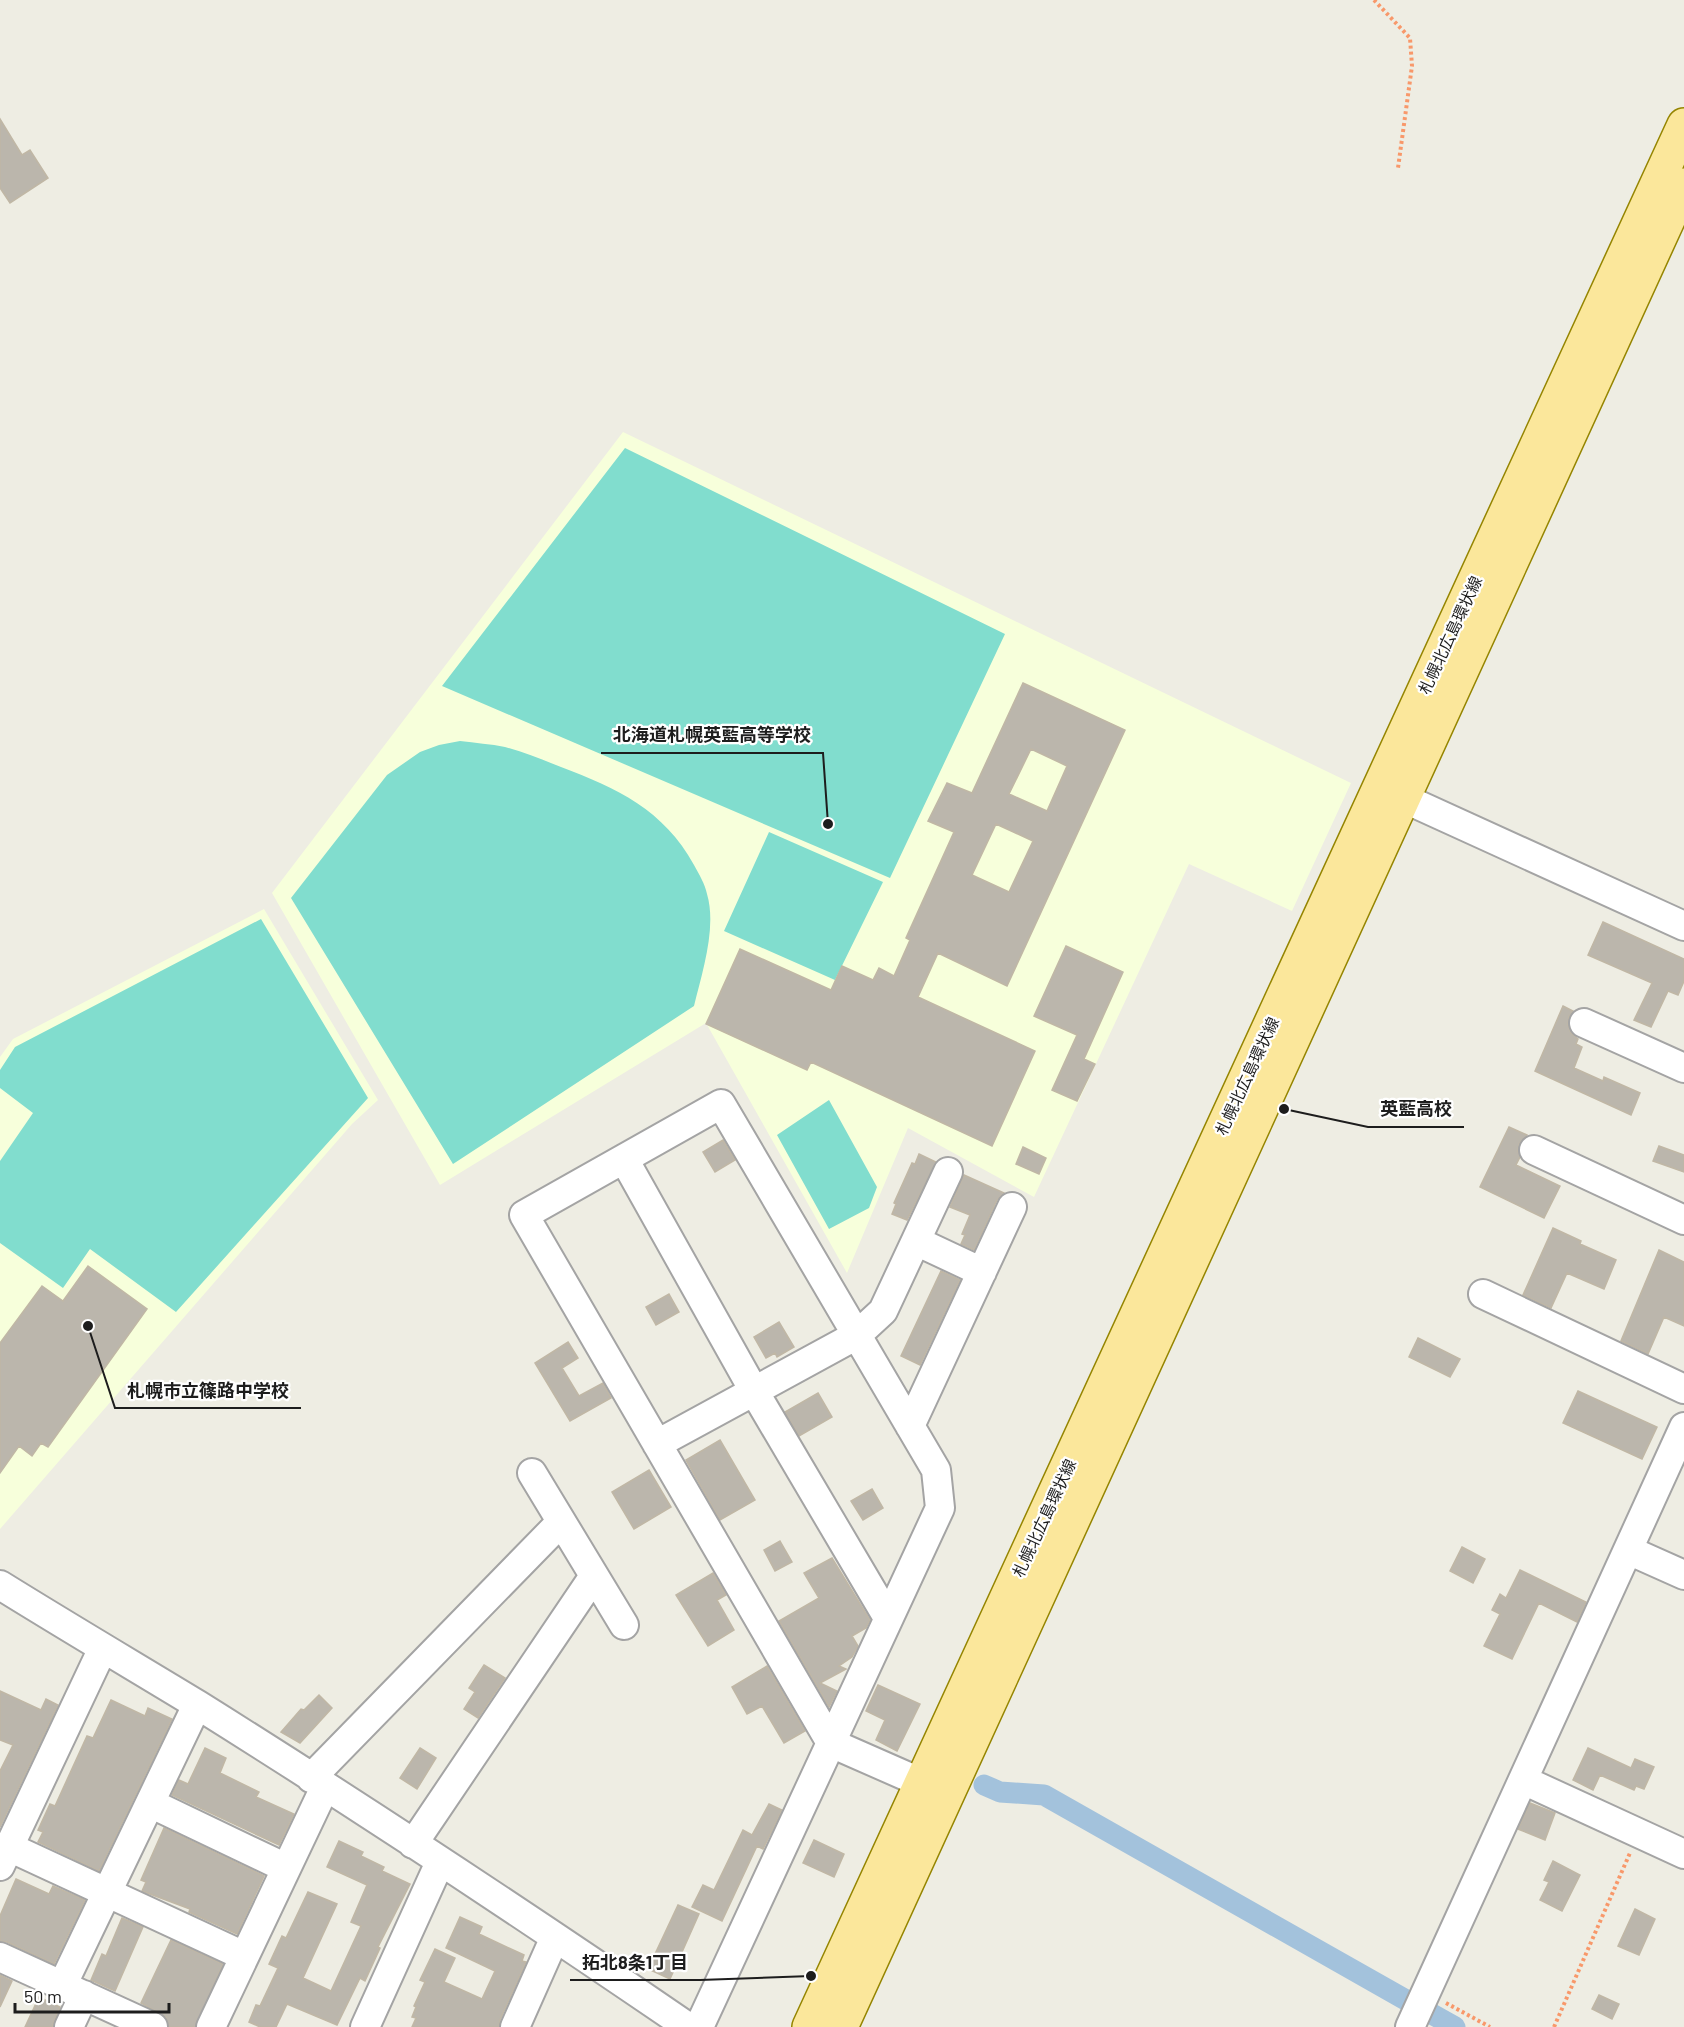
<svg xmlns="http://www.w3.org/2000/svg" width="1684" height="2027" font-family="Barlow,'Noto Sans JP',sans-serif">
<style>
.education{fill:#f7ffdb}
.pitch{fill:#81ddce}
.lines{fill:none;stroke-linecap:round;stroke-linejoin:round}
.canal{stroke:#a3c2dc;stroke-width:21}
.building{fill:#bbb6ac;stroke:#c0b7a5;stroke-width:1.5;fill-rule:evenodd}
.minor-casing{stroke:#a4a4a4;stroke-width:32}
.major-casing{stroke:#958501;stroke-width:36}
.path{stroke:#f8986a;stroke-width:4;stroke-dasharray:3 3;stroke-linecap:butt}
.minor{stroke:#fff;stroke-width:28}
.major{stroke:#fbe79b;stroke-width:33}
.labels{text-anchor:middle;stroke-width:4.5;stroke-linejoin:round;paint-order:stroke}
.street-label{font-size:16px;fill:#1d1d1d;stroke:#fff}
.leader{fill:none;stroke:#1d1d1d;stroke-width:2}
.callout-dot{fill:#1d1d1d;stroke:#fff;stroke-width:2}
.callout-label{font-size:18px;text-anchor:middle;font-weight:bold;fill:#1d1d1d;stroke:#fff;stroke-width:4.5;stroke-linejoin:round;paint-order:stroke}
</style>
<rect width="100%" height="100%" fill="#eeede3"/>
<path class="education" d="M623 432 1351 783 1292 911 1189 864 1034 1197 908 1128 847 1273 706 1023 440 1185 272 893Z
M264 909 378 1100 352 1124 0 1529V1057L13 1039Z"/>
<path class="pitch" d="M625 448 1005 634 890 878 442 686Z
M460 741C475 743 491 744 505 747 524 752 543 760 561 767 617 788 664 810 694 865 699 874 705 884 707 894 717 927 702 973 694 1006L453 1164 291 898 387 775 420 752 439 745Z
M769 832 883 882 835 980 724 931Z
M261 919 368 1098 176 1312 90 1249 63 1288 0 1243V1161L33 1113 0 1088V1070L15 1047Z
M829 1100 877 1187 869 1208 829 1229 777 1135Z"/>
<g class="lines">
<path class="canal" d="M984 1785 1000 1792 1044 1795 1413 2004
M1430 2013 1455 2027"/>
</g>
<path class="building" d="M0 119 22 155 30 150 48 178 10 203 0 188Z
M1023 683 1125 730 1007 986 938 953 918 997 1035 1051 992 1146 811 1062 807 1070 706 1024 740 949 831 990 842 966 873 980 879 968 894 976 910 940 906 938 954 832 928 821 947 783 972 793ZM1031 749 1067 766 1047 811 1009 794ZM996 824 1033 841 1009 892 972 875Z
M1603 922 1684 959V981L1678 995 1668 991 1651 1027 1634 1020 1652 983 1588 955Z
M1066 946 1123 972 1084 1059 1095 1064 1077 1101 1052 1090 1077 1035 1034 1016Z
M1563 1006 1573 1011 1569 1017 1568 1025 1571 1033 1578 1039 1576 1044 1582 1047 1574 1068 1603 1081 1604 1077 1640 1093 1631 1115 1535 1071Z
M1509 1127 1527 1135 1519 1144 1518 1151 1520 1157 1516 1165 1560 1186 1544 1218 1480 1187Z
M723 1140 735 1160 715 1172 703 1152Z
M1659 1146 1684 1155V1172L1653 1161Z
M1023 1147 1046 1158 1039 1174 1016 1164Z
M919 1154 936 1162 907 1220 892 1214 896 1204 894 1203 912 1163 915 1164Z
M964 1175 1004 1193 997 1200 974 1250 961 1244 965 1235 962 1234 970 1215 950 1207Z
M1553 1228 1581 1241 1580 1244 1616 1260 1604 1289 1567 1273 1551 1308 1523 1295Z
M1659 1250 1684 1262V1326L1664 1317 1648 1354 1621 1341Z
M88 1266 147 1309 48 1447 41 1443 32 1456 19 1446 0 1473V1343L42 1286 63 1301Z
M941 1271 960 1280 920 1365 901 1356Z
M669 1294 679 1312 656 1325 646 1307Z
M779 1322 794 1347 777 1357 775 1353 766 1358 754 1337Z
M1418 1338 1460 1359 1450 1377 1409 1357Z
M568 1342 578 1358 562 1368 579 1396 603 1383 611 1398 570 1421 535 1363Z
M1578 1391 1657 1427 1642 1459 1563 1423Z
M818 1393 832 1417 799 1436 785 1412Z
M720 1440 755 1500 720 1520 686 1460Z
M649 1470 671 1507 634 1529 612 1492Z
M872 1489 883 1508 863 1520 851 1501Z
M780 1541 792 1562 775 1571 764 1550Z
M1462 1547 1485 1559 1473 1583 1450 1571Z
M832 1558 870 1620 866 1628 852 1636 858 1646 852 1657 839 1666 846 1669 820 1683 837 1691 829 1707 779 1621 819 1598 804 1573Z
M1520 1570 1586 1602 1577 1622 1539 1603 1512 1659 1484 1646 1500 1614 1492 1610 1500 1594 1506 1598Z
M713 1573 726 1595 717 1600 734 1630 708 1646 676 1595Z
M484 1665 505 1678 478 1718 464 1709 475 1692 469 1688Z
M767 1666 805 1731 784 1743 762 1706 747 1714 732 1687Z
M878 1685 920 1704 897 1751 876 1740 885 1720 866 1711Z
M0 1691 41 1710 46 1699 58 1705 0 1827V1771L13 1745 0 1740Z
M319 1695 332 1708 300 1743 281 1732 301 1709 304 1710Z
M111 1700 145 1716 148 1708 172 1719 99 1871 38 1842 43 1832 38 1830 50 1804 55 1806 87 1736 93 1738Z
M205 1748 226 1758 220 1773 259 1792 256 1797 294 1814 279 1845 172 1795 179 1780 188 1784Z
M420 1748 436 1758 417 1789 400 1778Z
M1588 1748 1631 1768 1635 1759 1654 1767 1644 1789 1636 1786 1634 1790 1600 1775 1593 1790 1573 1780Z
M1530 1803 1555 1813 1545 1840 1518 1829Z
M769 1804 782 1810 763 1849 757 1846 722 1921 692 1907 703 1885 714 1890 743 1830 752 1835Z
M164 1828 264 1876 237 1934 189 1912 190 1909 142 1891 146 1882 141 1880Z
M814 1840 844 1854 834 1877 803 1863Z
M339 1841 363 1852 361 1856 384 1867 382 1871 410 1884 378 1947 380 1948 365 1981 360 1978 337 2025 287 2004 276 2027H260L249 2022 256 2005 260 2006 278 1968 269 1964 282 1936 286 1938 308 1892 337 1904 303 1978 331 1991 361 1926 351 1922 367 1885 327 1867Z
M1553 1861 1580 1875 1562 1911 1540 1900 1549 1882 1544 1880Z
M16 1879 49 1894 53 1886 85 1900 54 1964 7 1942 0 1941V1916Z
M678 1905 699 1914 670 1979 648 1969Z
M1635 1909 1655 1919 1639 1955 1618 1946Z
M460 1917 482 1927 479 1934 524 1955 522 1961 526 1962 500 2020 499 2027H412L416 2018 412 2017 416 2007 414 2006 425 1982 420 1980 435 1949 455 1958 444 1982 482 1999 495 1971 446 1948Z
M122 1918 143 1927 115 1991 91 1980 102 1954 106 1956Z
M171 1940 223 1964 195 2027H169L166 2017 141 2003Z
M0 1975 12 1981 0 2007Z
M1599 1995 1619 2004 1612 2019 1592 2009Z
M39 1997 60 2007 52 2027H25Z"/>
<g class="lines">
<g class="minor-casing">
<path id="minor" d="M1403 798 1684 926
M1584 1023 1684 1068
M1534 1150 1684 1220
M624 1159 754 1391 888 1618
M916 1241 982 1272
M1483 1294 1684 1389
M910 1426 1012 1207
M657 1444 857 1335 883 1311 948 1172
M532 1473 624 1625
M1628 1550 1684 1575
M0 1585C66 1626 132 1665 198 1705 364 1809 527 1917 688 2027
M311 1778 561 1522
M1523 1780 1684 1854
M150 1803 286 1868
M413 1844 594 1576
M9 1847 244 1956
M0 1866 103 1648
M0 1957 153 2027
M62 1986 197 1705
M69 2027 84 1995
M211 2027 325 1787
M365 2027 440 1862
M515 2027 555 1937
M699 2027 940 1508 936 1470 721 1104 524 1215 831 1743 922 1783
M1410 2027 1684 1427"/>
</g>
<g class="major-casing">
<path id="major" d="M809 2027 1684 125
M841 2027 1684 185"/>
</g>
<path class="path" d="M1374 0 1410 38 1412 66 1398 168
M1446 2003 1490 2027
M1554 2027 1630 1853"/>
<use href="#minor" class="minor"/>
<use href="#major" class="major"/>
</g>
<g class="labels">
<g class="street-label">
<text transform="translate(1450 635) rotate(-65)" y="6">札幌北広島環状線</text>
<text transform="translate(1247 1076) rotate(-65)" y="6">札幌北広島環状線</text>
<text transform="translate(1044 1518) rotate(-65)" y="6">札幌北広島環状線</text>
</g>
</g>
<path class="leader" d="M828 824L823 753H601M1284 1109L1368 1127H1464M88 1326L115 1408H301M811 1976L700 1980H570"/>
<g class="callout-dot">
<circle cx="828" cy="824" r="6"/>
<circle cx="1284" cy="1109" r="6"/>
<circle cx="88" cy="1326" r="6"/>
<circle cx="811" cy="1976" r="6"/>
</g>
<g class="callout-label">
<text x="712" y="741">北海道札幌英藍高等学校</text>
<text x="1416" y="1115">英藍高校</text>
<text x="208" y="1397">札幌市立篠路中学校</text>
<text x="635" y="1969">拓北8条1丁目</text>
</g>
<path d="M15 2003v9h154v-9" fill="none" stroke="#1d1d1d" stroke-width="3"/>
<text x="24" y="2003" font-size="18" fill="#1d1d1d" stroke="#ffffff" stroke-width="4.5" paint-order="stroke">50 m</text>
</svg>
